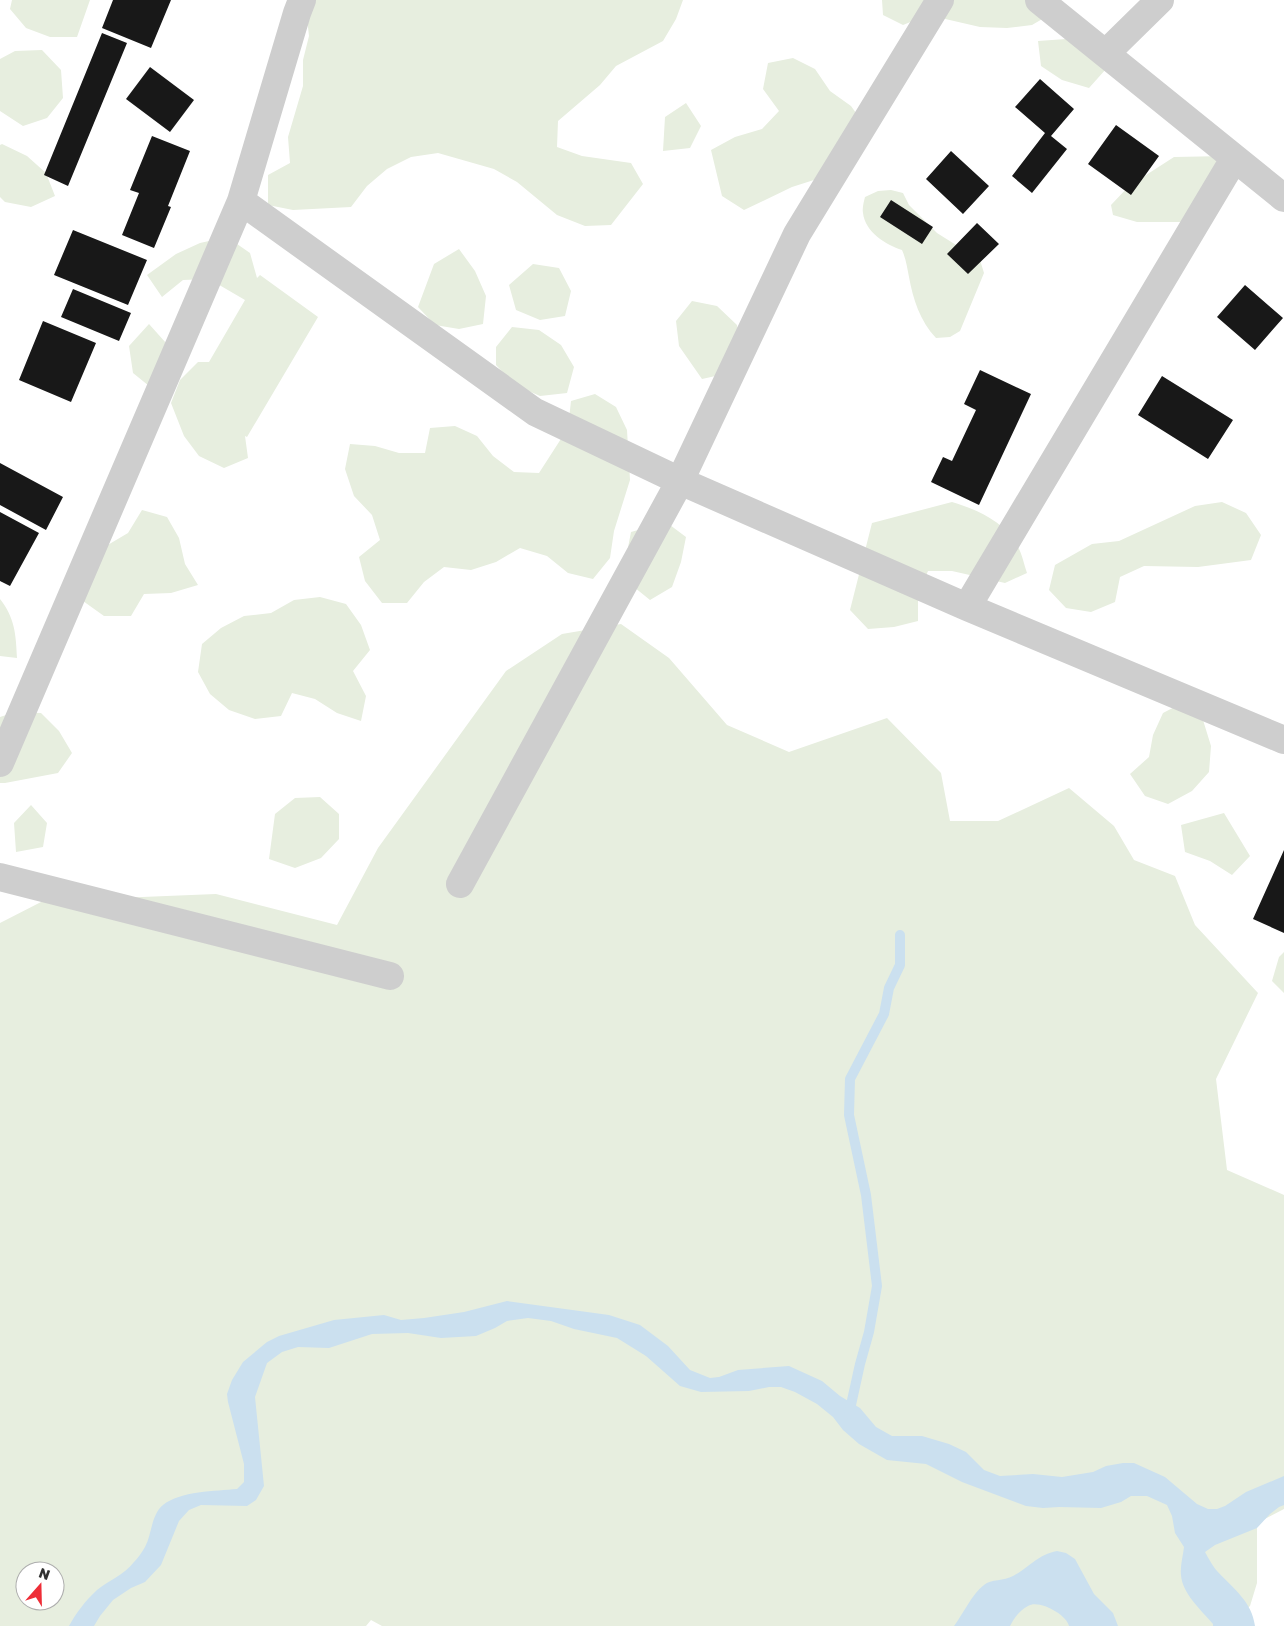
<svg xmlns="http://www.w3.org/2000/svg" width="1284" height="1626" font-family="'Golos Text',sans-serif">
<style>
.green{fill:#e7eedf;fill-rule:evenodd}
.water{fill:#cbe0ef}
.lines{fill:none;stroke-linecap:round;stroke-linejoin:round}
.stream{stroke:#cbe0ef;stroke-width:10}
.building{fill:#181818}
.minor{stroke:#cecece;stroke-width:28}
</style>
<rect width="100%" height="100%" fill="#fff"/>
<path class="green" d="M12 0H90L77 37H50L26 28 10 9Z
M300 0H683L676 19 663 41 616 66 600 85 558 121 557 147 582 156 631 163 643 184 611 225 585 226 557 215 517 182 494 169 438 153 411 157 387 169 367 186 351 207 293 210 268 205V175L290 163 288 137 303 86V60L309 36 306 9Z
M882 0H1055L1056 11 1032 25 1007 28 980 27 928 15 903 25 883 15Z
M1066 39 1106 69 1089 88 1062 80 1041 66 1038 41Z
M42 50 61 70 63 98 47 118 23 126 0 111V59L15 51Z
M793 58 815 69 830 91 851 106 866 127 842 171 792 187 744 210 722 196 711 150 735 137 762 129 779 111 763 89 768 63Z
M686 103 701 126 690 148 663 151 665 117Z
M2 144 27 156 46 173 55 196 31 207 5 202 0 197V145Z
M1226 156 1194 222H1137L1113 215 1111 205 1129 186 1174 157Z
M891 190 903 193 909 205 937 233 980 260 984 273 960 331 950 337 936 338C920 321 913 299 909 277 907 267 906 259 902 250 886 245 865 232 863 213 862 208 864 201 865 197L878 191Z
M227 237 250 253 257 278 260 275 318 317 247 437 245 436 248 458 224 468 199 456 184 436 171 403 180 380 198 362H209L245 300 209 279 183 280 162 297 147 275 176 254 200 243Z
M459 249 475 271 486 296 483 324 459 329 435 325 418 307 434 264Z
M533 264 559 268 571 291 565 316 540 320 516 310 509 285Z
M692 301 717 306 737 325 741 349 729 373 702 379 679 346 676 321Z
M149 324 166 343 154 390 133 373 129 346Z
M512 327 539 330 561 345 574 367 567 393 540 396 515 385 496 365V347Z
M595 394 616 407 627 430 630 480 614 531 610 558 593 579 568 573 547 556 520 548 496 562 471 570 444 567 424 582 407 603H382L365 581 359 557 380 540 372 515 354 496 345 469 350 444 375 446 399 453H425L430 428 455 426 477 436 493 456 514 472 539 473 568 428 571 401Z
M952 502C978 510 1004 521 1018 547 1022 554 1024 564 1027 573L1005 583 952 571H928L918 594V621L894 627 868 629 850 610 872 523Z
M1222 502 1246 513 1261 535 1251 560 1198 567 1144 566 1120 577 1115 602 1091 612 1066 608 1049 590 1055 565 1092 544 1119 541 1195 506Z
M142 510 167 517 179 538 185 564 198 585 171 593 144 594 131 616H104L76 596 106 546 128 533Z
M666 522 686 537 681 562 672 587 650 600 629 583 626 558 631 532Z
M320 597 346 604 361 625 370 650 353 671 366 696 361 721 337 713 315 699 292 693 281 716 255 719 229 710 210 694 198 672 202 644 221 628 244 616 271 613 294 600Z
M0 599C15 618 16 635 17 658L0 656Z
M621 624 669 658 727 725 789 752 887 718 941 773 950 821H998L1069 788 1114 826 1134 860 1175 876 1195 925 1258 993 1216 1079 1227 1170 1284 1195V1509L1257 1523V1583L1250 1606 1226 1626H382L371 1620 366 1626H0V923L43 901 216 894 337 925 378 848 506 671 562 634ZM25 1571H55V1601H25Z
M1186 701 1203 720 1211 746 1209 772 1192 791 1168 804 1145 796 1130 774 1149 757 1153 735 1163 713Z
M15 712 41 713 59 731 72 753 58 773 5 783H0V717Z
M320 797 339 814V839L321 858 295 868 269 859 275 814 295 798Z
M31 805 47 823 43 847 16 852 14 823Z
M1224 813 1250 856 1232 875 1210 861 1185 852 1181 825Z
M1284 952V993L1272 981 1279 957Z"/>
<path class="water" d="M507 1301 609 1315 640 1325 668 1346 690 1370 710 1378 719 1377 738 1370 789 1366 822 1381 840 1396 860 1408 876 1427 892 1436H922L949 1444 966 1452 984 1470 1000 1476 1033 1474 1062 1477 1093 1472 1106 1466 1123 1463H1134L1165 1477 1197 1504 1208 1509H1217L1225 1506 1246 1492 1284 1476V1505L1279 1507 1270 1514 1257 1528 1215 1545 1205 1552C1209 1559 1213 1567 1218 1572 1234 1589 1252 1602 1255 1626H1213V1624C1201 1610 1182 1593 1181 1575 1180 1566 1183 1556 1184 1547L1175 1533 1172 1516 1167 1505 1147 1496H1131L1121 1502 1101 1508 1059 1507 1043 1508 1026 1506 962 1482 926 1464 887 1460 859 1444 843 1430 833 1417 817 1404 795 1392 781 1387H769L749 1391 701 1392 680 1386 646 1356 617 1338 574 1329 551 1321 528 1318 507 1321 495 1328 476 1336 441 1338 408 1333 372 1334 329 1348 298 1347 282 1352 267 1363 255 1397 264 1486 256 1500 247 1506 201 1505 189 1510 179 1521 161 1565 145 1582 131 1588 113 1600 100 1616 94 1626H69C76 1613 86 1600 97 1590 109 1580 124 1575 134 1562 138 1558 142 1552 145 1547 152 1534 151 1515 163 1505 180 1491 216 1491 237 1489L244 1482V1464L228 1402 227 1394 232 1380 243 1362 267 1342 279 1336 334 1320 384 1315 401 1320 424 1318 464 1312Z
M1057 1551 1066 1553 1075 1559 1094 1594 1113 1613 1118 1626H1069C1067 1615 1039 1599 1028 1606 1020 1610 1014 1618 1010 1626H954C963 1614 972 1594 984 1585 991 1579 1004 1581 1013 1576 1030 1567 1037 1555 1057 1551Z"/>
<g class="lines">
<path class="stream" d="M849 1414 860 1364 869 1332 877 1286 866 1195 849 1115 850 1079 884 1014 889 988 900 965V935"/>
</g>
<path class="building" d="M113 0H171L151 48 102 28Z
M102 33 127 43 68 186 44 175Z
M150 67 194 100 170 132 126 99Z
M1040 79 1074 109 1051 136 1067 149 1032 193 1012 176 1045 133 1015 107Z
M1116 125 1159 156 1131 195 1088 164Z
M152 136 190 151 168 206 171 207 154 248 122 235 139 193 130 190Z
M951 151 989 186 963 214 926 179Z
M891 200 933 227 922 244 880 217Z
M977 223 999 244 968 274 947 254Z
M73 230 147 260 128 305 54 275Z
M1245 285 1283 318 1255 350 1217 317Z
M73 289 131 313 119 341 61 317Z
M43 321 96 343 71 402 19 380Z
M980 370 1031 394 979 505 931 482 943 457 952 461 976 410 964 404Z
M1162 376 1233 420 1208 459 1138 415Z
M0 463 63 497 46 530 0 505Z
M0 512 39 533 10 586 0 581Z
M1284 850V933L1253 919Z"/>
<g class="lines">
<path class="minor" d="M1039 0 1284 198
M1106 53 1160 0
M241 201 535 412 680 481 967 607 1284 740
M967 607 1234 159
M0 763 241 201 297 13 302 0
M0 877 390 976
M460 884 680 481 797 234 940 0"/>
</g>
<g transform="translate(40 1586) rotate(20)"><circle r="24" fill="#ffffff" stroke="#adadad"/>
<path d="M0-4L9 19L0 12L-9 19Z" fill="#ee2d37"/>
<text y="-8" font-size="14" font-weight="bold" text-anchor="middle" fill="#313131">N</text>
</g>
</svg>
